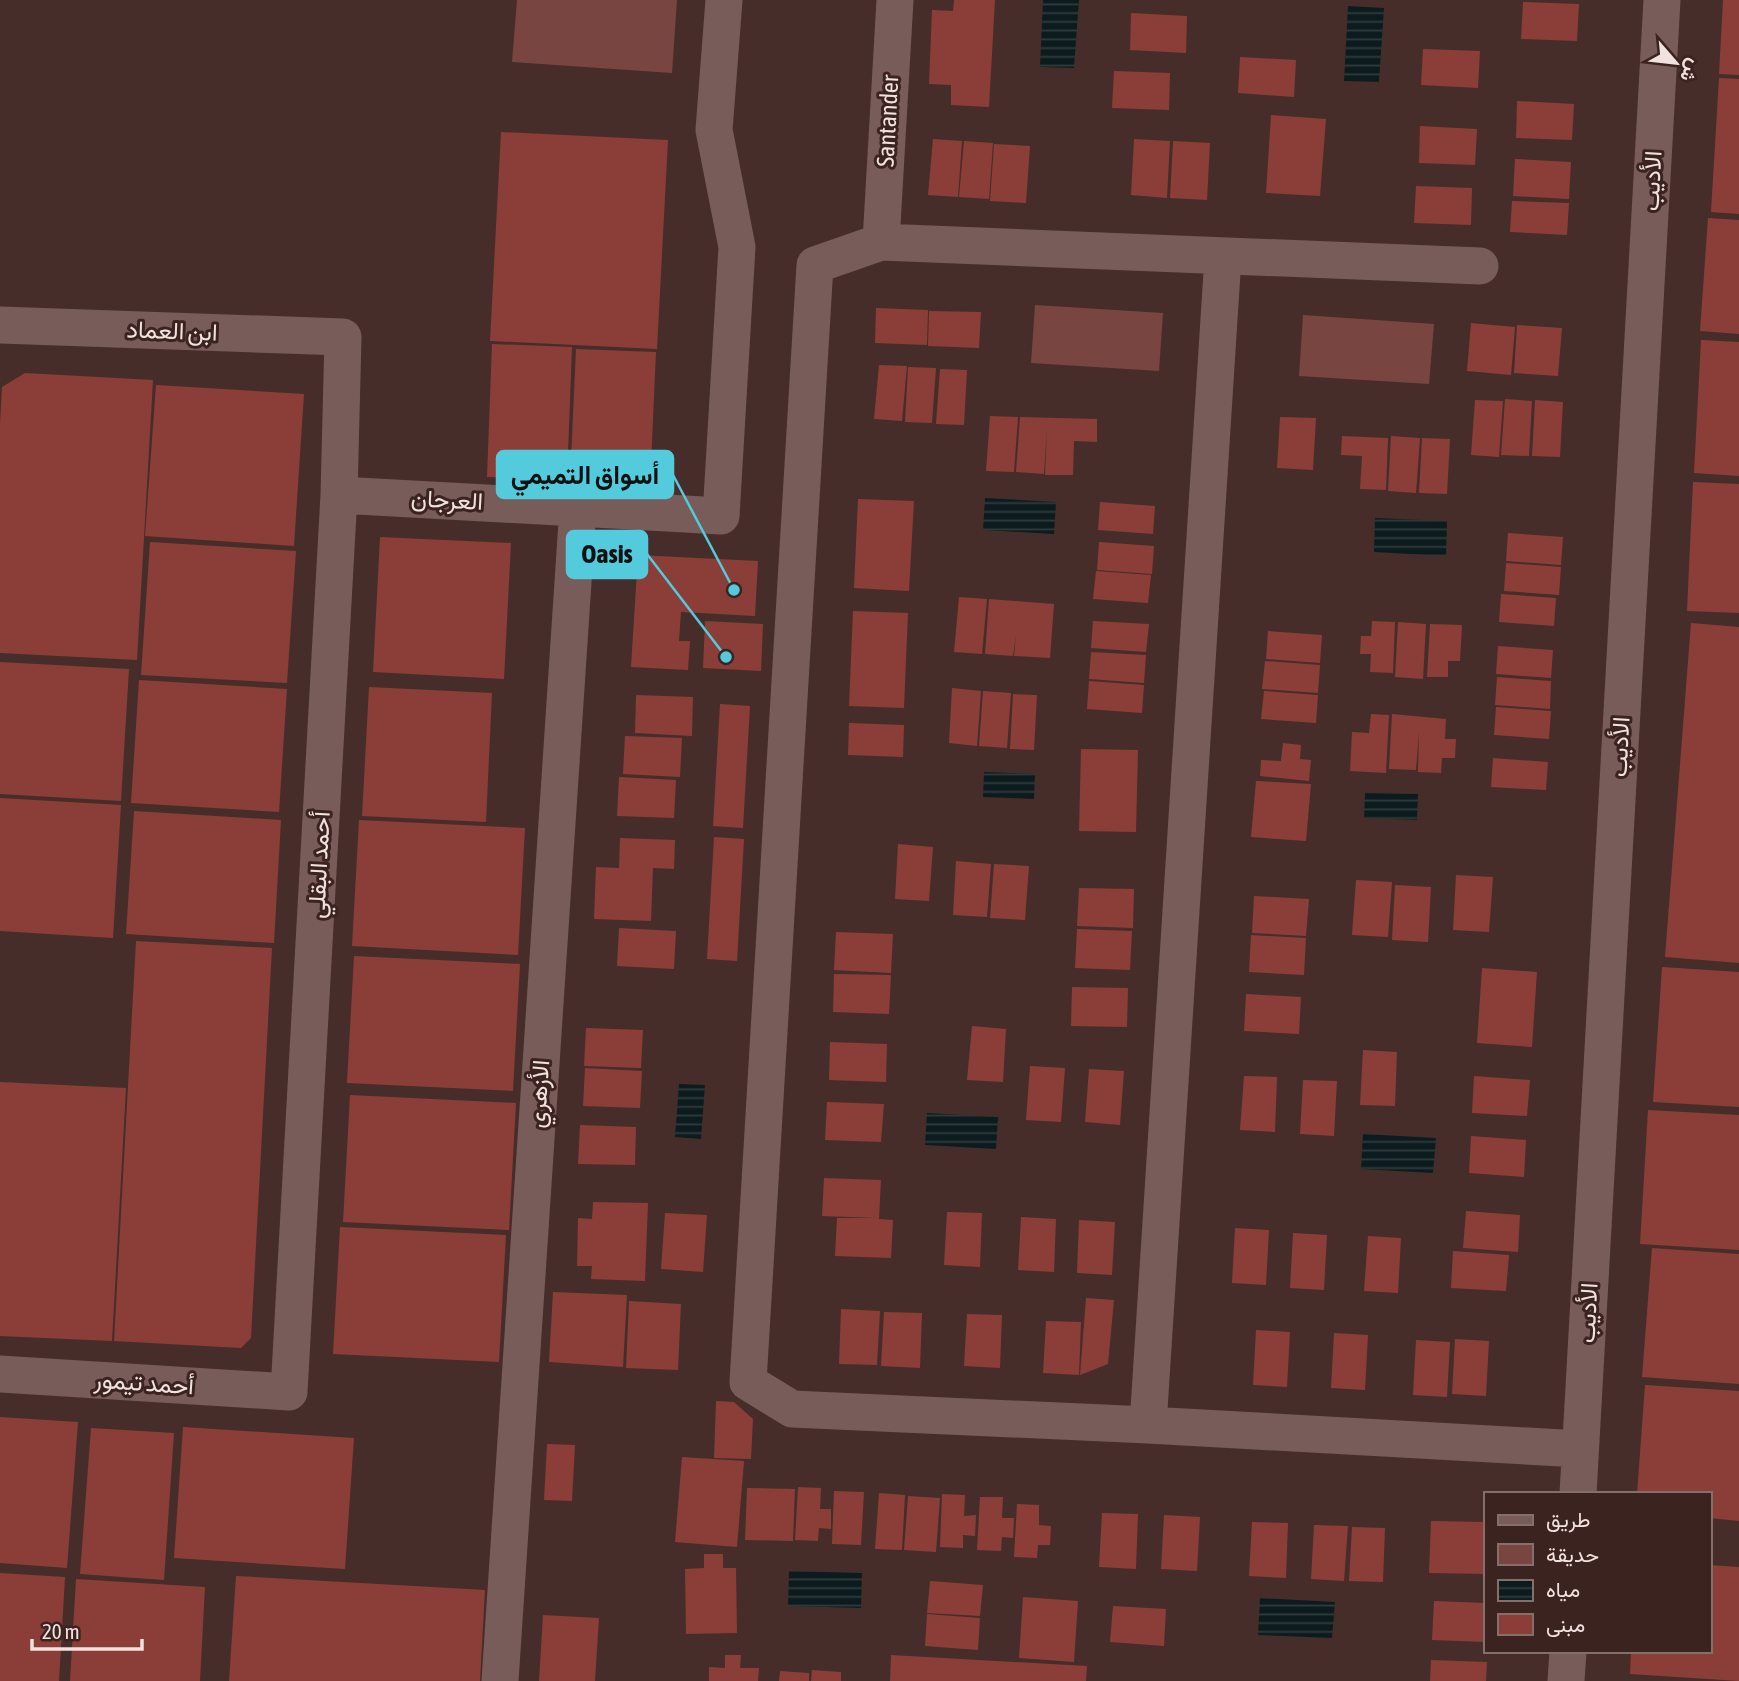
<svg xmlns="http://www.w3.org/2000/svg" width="1739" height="1681" font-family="'Asap Condensed',Vazirmatn,sans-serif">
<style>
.green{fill:#794540}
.water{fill:url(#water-rules)}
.building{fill:#8b3e38}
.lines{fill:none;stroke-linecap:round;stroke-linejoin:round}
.minor{stroke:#785c59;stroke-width:37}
.labels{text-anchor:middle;stroke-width:6;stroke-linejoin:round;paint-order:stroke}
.street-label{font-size:24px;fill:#f2e2df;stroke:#3b2320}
.leader{fill:none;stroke:#53cbdc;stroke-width:2.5}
.callout-dot{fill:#53cbdc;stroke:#3b2320;stroke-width:2.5}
.callout{fill:#53cbdc;stroke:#53cbdc;stroke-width:2.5}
.callout-label{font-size:26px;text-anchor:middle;font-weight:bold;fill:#111}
</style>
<defs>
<pattern id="water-rules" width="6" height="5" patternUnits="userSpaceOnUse" patternTransform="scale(1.75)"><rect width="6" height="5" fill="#0c1b1d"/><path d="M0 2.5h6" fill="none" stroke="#303c3d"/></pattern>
</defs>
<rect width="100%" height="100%" fill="#462d2a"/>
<path class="green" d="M517 0H677L672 73 512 62Z
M1035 305 1163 313 1159 371 1031 363Z
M1303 315 1434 324 1429 384 1299 376Z"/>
<path class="water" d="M1043 0H1079L1074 68 1040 67Z
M1348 6 1384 8 1379 82 1344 81Z
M985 498 1056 502 1054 534 983 530Z
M1375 518 1447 521 1446 556 1374 552Z
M984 772 1035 774 1034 799 983 797Z
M1365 793 1418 794 1417 820 1364 818Z
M679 1084 705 1085 701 1139 675 1137Z
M927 1113 998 1117 996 1149 925 1145Z
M1363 1134 1436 1138 1433 1173 1361 1169Z
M789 1571 862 1573 861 1608 788 1606Z
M1260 1598 1335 1602 1332 1638 1258 1635Z"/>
<path class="building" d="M954 0H995L989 107 951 105V85L929 84 932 10 953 11Z
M1723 0H1739V75L1719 74Z
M1523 2 1579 4 1577 41 1521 39Z
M1131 13 1187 16 1186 53 1130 50Z
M1423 49 1480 51 1478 88 1421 85Z
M1240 57 1296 60 1294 97 1238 93Z
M1114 71 1170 73 1169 110 1112 108Z
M1719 78 1739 79V214L1711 212Z
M1517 101 1574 104 1572 140 1516 138Z
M1271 115 1326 119 1320 196 1266 193Z
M1420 126 1477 129 1475 165 1419 163Z
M501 132 668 140 657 349 490 341Z
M933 139 962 141 958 197 928 195Z
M1134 139 1170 141 1167 198 1131 195Z
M964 141 993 143 989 199 959 197Z
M1173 141 1210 143 1207 200 1170 198Z
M994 144 1030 146 1026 203 990 201Z
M1515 159 1571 162 1569 199 1513 196Z
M1416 186 1472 188 1471 225 1414 223Z
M1512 201 1569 203 1567 235 1510 232Z
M1708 218 1739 220V334L1700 331Z
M876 308 928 310 927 345 875 343Z
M929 311 981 312 979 348 928 346Z
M1471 323 1515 327 1511 375 1467 371Z
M1517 325 1562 328 1558 376 1514 373Z
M1701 340 1739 342V476L1694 473Z
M492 344 572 347 567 480 487 477Z
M576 349 656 352 650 485 570 482Z
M879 365 907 366 902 421 874 419Z
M908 367 936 368 932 423 905 422Z
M940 369 967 370 964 425 936 424Z
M25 373 153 380 137 660 0 653V424L2 387Z
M156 385 304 394 294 546 145 536Z
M1505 399 1532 401 1529 456 1501 455Z
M1475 400 1503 401 1499 457 1471 455Z
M1535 400 1563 402 1560 457 1532 456Z
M990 416 1018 417 1014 472 986 471Z
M1020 417 1097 419V442L1074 441 1073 475H1045L1047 428 1044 474 1016 472Z
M1280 417 1316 418 1313 470 1277 468Z
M1342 436 1388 438 1386 490 1360 489 1362 456 1341 455Z
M1391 436 1420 438 1416 493 1388 491Z
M1422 438 1450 439 1447 494 1419 493Z
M1693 482 1739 484V613L1687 611Z
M858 499 914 501 909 591 854 588Z
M1100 502 1155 506 1153 534 1098 530Z
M1508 533 1563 537 1561 565 1506 561Z
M380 537 511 543 504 679 373 672Z
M150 542 296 551 287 683 141 675Z
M1099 542 1154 546 1152 574 1097 570Z
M638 555 758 561 755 616 681 612 679 641H690L688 670 631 667Z
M1506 563 1561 567 1559 595 1504 591Z
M1096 571 1151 575 1148 603 1093 599Z
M1501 594 1556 598 1554 626 1499 622Z
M959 597 987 599 982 654 954 652Z
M989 599 1054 604 1050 658 1014 656 1016 635 1013 656 985 654Z
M853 611 908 613 904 708 849 706Z
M705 621 763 624 761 671 703 668Z
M1093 621 1149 624 1146 652 1091 648Z
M1372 621 1395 622 1393 673 1370 672 1371 654H1360L1361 636H1371Z
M1398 622 1426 624 1423 679 1395 677Z
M1691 623 1739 627V963L1665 957Z
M1430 624 1462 625 1460 661H1448V677H1427Z
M1268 631 1322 635 1320 663 1266 659Z
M1498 646 1553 650 1551 678 1496 674Z
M1091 652 1146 655 1144 683 1089 679Z
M1265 661 1320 665 1318 693 1262 689Z
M0 662 129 669 121 801 0 794Z
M1497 677 1551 681 1550 709 1495 705Z
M139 680 287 689 279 812 131 803Z
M1089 681 1144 685 1142 713 1087 709Z
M369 687 492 693 486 822 362 816Z
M952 688 981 691 977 746 949 743Z
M983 691 1011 693 1007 748 979 746Z
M1264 691 1318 695 1316 723 1261 719Z
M1013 694 1037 695 1034 750 1010 749Z
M636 695 693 697 692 736 635 733Z
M720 704 750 706 743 828 713 826Z
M1496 707 1551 711 1549 739 1494 735Z
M1371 714 1389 715 1386 773 1350 771 1352 732 1369 733Z
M1392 714 1446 719 1445 739H1456L1455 758H1442L1441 773 1418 772 1419 732 1416 770 1389 769Z
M849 723 904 725 903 757 848 755Z
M625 736 682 738 680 777 623 774Z
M1283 743 1301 745 1300 759 1311 760 1309 781 1260 776 1261 760 1281 761Z
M1081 749 1138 750 1136 832 1079 831Z
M1493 758 1548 762 1546 790 1491 787Z
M619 777 676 780 674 818 617 816Z
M1256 781 1311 784 1306 841 1251 837Z
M0 798 121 805 113 938 0 931Z
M134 811 281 820 274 943 126 934Z
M359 820 525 828 518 955 352 946Z
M714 837 744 839 737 961 707 959Z
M620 838 675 840 674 869 653 868 651 921 594 919 596 867 619 868Z
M898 844 933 847 929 901 895 899Z
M956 861 991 864 987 917 953 915Z
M994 864 1029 866 1025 920 990 918Z
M1456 875 1493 877 1489 932 1453 930Z
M1356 880 1392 882 1388 937 1352 935Z
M1395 885 1431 887 1428 942 1392 940Z
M1079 888 1134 889 1133 928 1077 926Z
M1254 896 1309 899 1306 936 1252 933Z
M619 928 676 931 674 969 617 966Z
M1077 929 1132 931 1130 970 1075 968Z
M836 932 893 934 891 973 834 970Z
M1251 935 1306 938 1304 975 1249 972Z
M136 941 272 948 251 1338 241 1348 114 1341Z
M354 956 520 964 513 1091 347 1083Z
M1662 967 1739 972V1107L1653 1102Z
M1482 968 1537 972 1532 1047 1477 1043Z
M834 974 891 975 889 1014 833 1012Z
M1072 987 1128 988 1127 1027 1071 1026Z
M1246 994 1301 997 1299 1034 1244 1031Z
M972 1026 1006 1029 1003 1082 967 1080Z
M586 1028 643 1030 641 1068 584 1066Z
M830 1042 887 1044 886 1082 829 1080Z
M1363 1050 1397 1052 1395 1106 1360 1105Z
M1030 1066 1065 1068 1061 1122 1026 1120Z
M585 1068 642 1071 640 1108 583 1106Z
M1089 1069 1124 1071 1120 1125 1085 1122Z
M1244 1076 1277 1077 1275 1132 1240 1130Z
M1474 1076 1530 1080 1527 1116 1472 1113Z
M1303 1080 1337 1081 1334 1136 1300 1134Z
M0 1082 126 1088 112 1341 0 1336Z
M350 1095 516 1103 509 1230 343 1222Z
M827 1102 884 1104 881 1142 825 1140Z
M1648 1110 1739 1115V1250L1640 1244Z
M580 1125 636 1127 635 1165 578 1164Z
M1471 1136 1526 1140 1524 1177 1469 1173Z
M824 1178 881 1180 879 1219 893 1220 891 1258 835 1256 837 1218H876L822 1216Z
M593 1202 648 1203 645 1281 591 1279 592 1266H577L578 1218 592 1219Z
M1466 1211 1520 1215 1518 1252 1463 1248Z
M947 1212 982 1213 980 1267 944 1265Z
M665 1213 707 1215 703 1272 661 1269Z
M1021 1217 1056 1219 1054 1272 1018 1270Z
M1079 1220 1115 1222 1112 1275 1077 1273Z
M340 1227 506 1235 499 1362 333 1354Z
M1235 1228 1269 1230 1266 1285 1232 1283Z
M1293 1233 1327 1235 1324 1290 1290 1288Z
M1368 1236 1401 1238 1398 1293 1364 1291Z
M1652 1248 1739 1254V1384L1642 1377Z
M1453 1251 1509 1255 1506 1291 1451 1288Z
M553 1292 627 1295 623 1367 549 1362Z
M1086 1298 1114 1300 1108 1364 1080 1375Z
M629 1301 681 1304 678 1370 626 1368Z
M841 1309 880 1311 877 1365 839 1364Z
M884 1312 922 1313 920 1368 881 1366Z
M967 1314 1002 1315 1000 1368 964 1366Z
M1046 1321 1081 1322 1079 1375 1043 1373Z
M1256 1330 1290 1332 1287 1387 1253 1385Z
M1334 1333 1368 1335 1365 1390 1331 1388Z
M1455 1339 1489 1341 1486 1396 1452 1394Z
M1416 1340 1450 1342 1447 1397 1413 1395Z
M1645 1385 1739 1391V1521L1709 1518V1494H1637Z
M716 1401 734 1402 753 1419 751 1459 714 1458Z
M0 1417 78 1422 67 1568 0 1563Z
M183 1427 354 1438 345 1569 174 1558Z
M91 1428 174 1433 164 1580 80 1574Z
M547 1444 575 1445 572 1501 544 1500Z
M682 1457 744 1461 737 1547 675 1542Z
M798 1487 821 1488 820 1509H831V1529L819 1528 818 1541 795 1540Z
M747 1488 795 1489 793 1541 745 1540Z
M834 1491 864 1492 861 1545 832 1544Z
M879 1493 905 1495 902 1550 875 1549Z
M942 1494 965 1495 964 1516 976 1515 975 1536 963 1535V1548L940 1547Z
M908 1496 940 1498 936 1552 904 1550Z
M980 1497H1003L1002 1518H1014L1013 1538 1002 1537 1001 1551 977 1550Z
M1017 1504 1039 1505V1525L1051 1526 1050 1545H1038L1037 1558 1014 1557Z
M1102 1513 1138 1514 1136 1569 1099 1567Z
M1164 1515 1200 1517 1197 1571 1161 1569Z
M1431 1521 1485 1522V1574L1429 1573Z
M1252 1522 1288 1523 1286 1578 1249 1576Z
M1314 1525 1348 1526 1344 1581 1311 1579Z
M1352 1527 1385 1528 1383 1582 1349 1581Z
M704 1554H723V1568H736L737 1633 686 1634 685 1569 704 1568Z
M1709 1565 1739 1567V1681L1630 1674 1631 1651H1709Z
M0 1573 65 1577 59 1681H0Z
M236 1576 485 1590 480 1681H229Z
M76 1579 205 1587 200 1681H70Z
M930 1581 983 1585 980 1616 927 1613Z
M1023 1597 1078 1601 1074 1662 1019 1658Z
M1434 1601 1485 1603V1642L1432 1640Z
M1113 1606 1166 1609 1164 1646 1110 1642Z
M927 1614 980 1618 978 1650 925 1646Z
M543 1615 599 1618 595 1681H539Z
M725 1655H741L740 1668H759L758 1681H709V1667L725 1668Z
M891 1655 1087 1666 1086 1681H890Z
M1431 1660 1487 1662 1486 1681H1430Z
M812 1670 841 1672V1681H811Z
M780 1671 809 1673V1681H779Z"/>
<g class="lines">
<path class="minor" d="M881 242 895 0
M1480 266 881 242 815 265 748 1382 792 1409 1148 1425 1580 1449
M0 325 343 337 339 495 289 1392 0 1374
M339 495 721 516 737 247 714 130 724 0
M1148 1425 1223 257
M1578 1494 1662 0
M500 1681 578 507
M1566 1681 1568 1651"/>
</g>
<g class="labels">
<g class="street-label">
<text transform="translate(888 121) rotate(-87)" y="8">Santander</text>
<text transform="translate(1652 181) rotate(-87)" y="8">الأديب</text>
<text transform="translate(172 331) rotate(2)" y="8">ابن العماد</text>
<text transform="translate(447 500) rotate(3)" y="8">العرجان</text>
<text transform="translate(1620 747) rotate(-87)" y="8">الأديب</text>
<text transform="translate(319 865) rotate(-87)" y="8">أحمد البقلي</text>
<text transform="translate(539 1094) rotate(-86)" y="8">الأزهري</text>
<text transform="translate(1588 1313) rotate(-87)" y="8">الأديب</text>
<text transform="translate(144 1383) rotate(4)" y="8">أحمد تيمور</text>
</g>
</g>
<path class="leader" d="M734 590L673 475M726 657L647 554"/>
<g class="callout-dot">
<circle cx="734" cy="590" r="7"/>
<circle cx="726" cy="657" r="7"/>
</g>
<g class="callout">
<rect x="497" y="451" width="176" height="47" rx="7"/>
<rect x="567" y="531" width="80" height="47" rx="7"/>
</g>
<g class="callout-label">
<text x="585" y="484">أسواق التميمي</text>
<text x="607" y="563">Oasis</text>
</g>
<rect x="1484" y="1492" width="228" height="161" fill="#3b2320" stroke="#846f6c" stroke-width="2"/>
<rect x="1498" y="1515" width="35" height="10" fill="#785c59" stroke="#846f6c" stroke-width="2"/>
<text x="1546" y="1527" font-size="21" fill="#f2e2df">طريق</text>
<rect x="1498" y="1544" width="35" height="21" fill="#794540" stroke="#846f6c" stroke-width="2"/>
<text x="1546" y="1562" font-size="21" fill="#f2e2df">حديقة</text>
<rect x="1498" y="1580" width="35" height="21" fill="url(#water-rules)" stroke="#846f6c" stroke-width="2"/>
<text x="1546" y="1597" font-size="21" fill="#f2e2df">مياه</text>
<rect x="1498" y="1614" width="35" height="21" fill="#8b3e38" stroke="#846f6c" stroke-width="2"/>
<text x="1546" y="1632" font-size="21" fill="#f2e2df">مبنى</text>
<g transform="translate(1676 63) rotate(118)" stroke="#3b2320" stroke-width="5" paint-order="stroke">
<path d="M0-5L12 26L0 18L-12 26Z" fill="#f2e2df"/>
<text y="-10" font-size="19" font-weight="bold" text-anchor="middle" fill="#f2e2df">ش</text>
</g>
<path d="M32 1639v10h110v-10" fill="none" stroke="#f2e2df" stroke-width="3.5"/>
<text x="42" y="1639" font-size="21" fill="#f2e2df" stroke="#3b2320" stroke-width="5" paint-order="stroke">20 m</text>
</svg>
